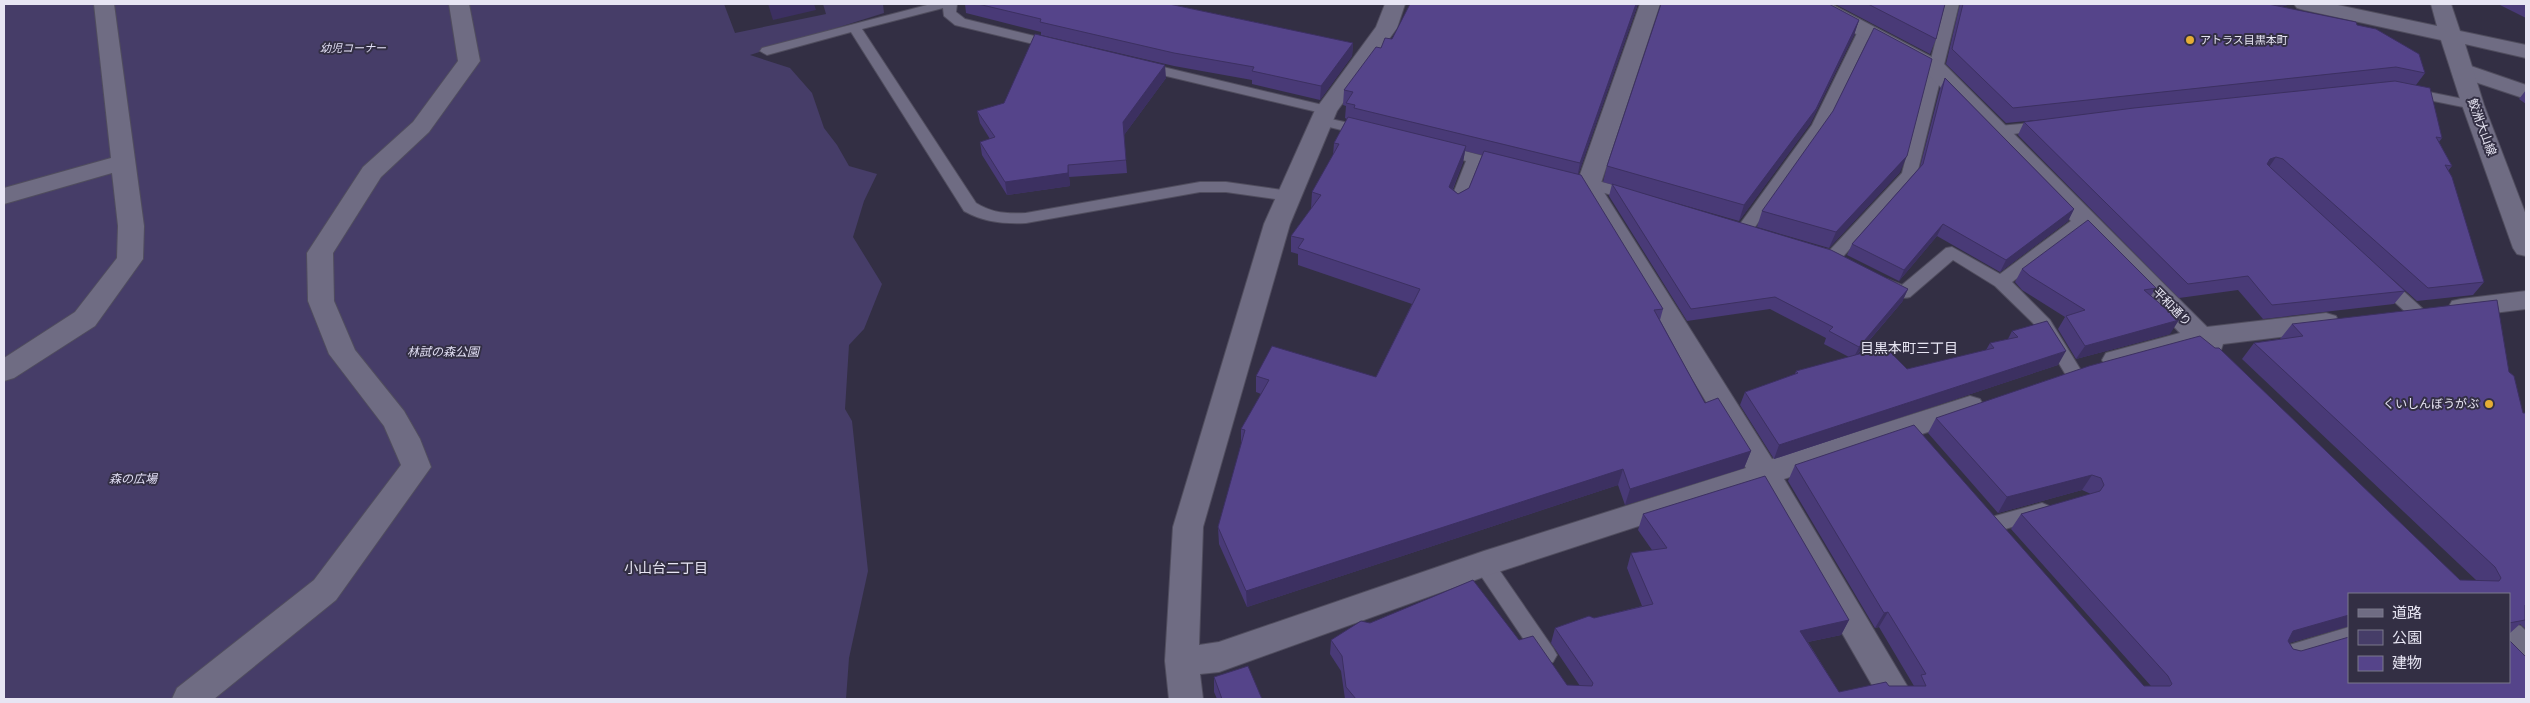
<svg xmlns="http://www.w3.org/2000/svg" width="2530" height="703" font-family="Bitter,'Noto Sans JP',serif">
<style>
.green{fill:#463d68}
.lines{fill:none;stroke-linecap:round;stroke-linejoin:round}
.lane-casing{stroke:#504d5e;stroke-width:2}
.street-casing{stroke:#504d5e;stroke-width:2}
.secondary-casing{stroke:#504d5e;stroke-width:2}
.lane{fill:#6f6c83;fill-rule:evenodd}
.street{fill:#6f6c83;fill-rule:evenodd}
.secondary{fill:#6f6c83;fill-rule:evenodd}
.wall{fill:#493a77;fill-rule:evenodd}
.shaded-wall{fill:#3c3061}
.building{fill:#55448a;stroke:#3c3061}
.poi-dot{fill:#e5ad35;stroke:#332f44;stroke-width:2}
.labels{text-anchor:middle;stroke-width:4;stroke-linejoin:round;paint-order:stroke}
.far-poi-label{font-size:11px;fill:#e7e5f3;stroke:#332f44;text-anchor:start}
.far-park-label{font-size:11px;font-style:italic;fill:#e2dff4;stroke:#332f44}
.street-label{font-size:12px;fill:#e7e5f3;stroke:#332f44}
.park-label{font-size:12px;font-style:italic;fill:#e2dff4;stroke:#332f44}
.poi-label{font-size:12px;fill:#e7e5f3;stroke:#332f44;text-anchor:end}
.neighbourhood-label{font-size:14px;fill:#e7e5f3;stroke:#332f44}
</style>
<rect width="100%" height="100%" fill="#332f44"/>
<path class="green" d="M4 4H724L735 33 826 14 823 4H883L884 13 750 55 790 68 812 93 824 128 837 145 849 166 877 174 864 201 853 237 882 284 864 329 849 345 845 409 852 421 868 571 849 658 846 699H4Z"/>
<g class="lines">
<g class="lane-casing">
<path id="lane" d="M931 4H957L956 12 965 19 1059 42 1061 45 1054 49 955 25 944 16 943 8 862 29 976 203C992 213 1007 214 1026 213L1200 182H1226L1289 191 1297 196 1289 201 1226 192H1200L1026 223C1003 224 984 222 964 211L851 32 767 55 760 51 762 48Z
M1945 4H1959L1917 174 1839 261 1833 262 1810 256 1808 252 1810 248 1816 247 1830 250 1902 173Z
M1865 27 1872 31 1826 126 1750 234 1744 235 1721 229 1719 225 1721 221 1727 220 1740 224 1812 125 1858 31Z
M1142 62 1331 107 1333 110 1326 114 1137 69 1135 66Z
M2409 88 2473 101 2480 105 2473 109 2404 95 2402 92Z
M1322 117 1371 128 1373 131 1366 136 1317 124 1315 121Z
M2043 122 2050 126 2048 129 1999 136 1992 131 1999 126Z
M1442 145 1506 162 1509 165 1501 170 1480 164 1463 208H1451L1449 204 1466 161 1437 153 1434 150 1437 147Z
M1577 180 1602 182 1639 192 1641 196 1633 201 1601 192 1572 188 1569 185Z
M2085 214 2091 215 2093 219 2091 223 2012 282 2050 320 2082 372 2079 377 2073 378 2067 377 2038 328 1995 286 1953 260 1910 297C1900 300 1884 294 1879 285L1881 281 1887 279 1902 285 1946 248 1952 247 2000 274 2079 215Z
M2383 276 2389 278 2423 309 2426 313 2423 317H2411L2377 286 2375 282 2377 278Z
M2042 503 2049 506 2052 511 2049 516 1995 532 1988 530 1985 524 1988 518Z
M1484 556 1491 558 1553 648 1557 655 1553 662 1546 664 1539 662 1477 570 1474 564 1477 558Z
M2349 627V645L2286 664 2279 662 2275 655 2279 648Z"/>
</g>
<g class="street-casing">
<path id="street" d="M94 4H114L144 226 143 259 95 326 14 378 4 381V358L75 312 117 258 118 226 112 173 4 204V188L111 158Z
M449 4H469L480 61 429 132 381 177 333 253 334 301 355 350 404 411 420 439 431 467 336 600 214 699H172L177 688 314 580 401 465 384 426 329 354 308 301 307 253 363 167 413 122 458 61Z
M1385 4H1405L1397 28 1337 111 1290 224 1203 527 1199 645 1219 642 1484 551 1746 468 1576 186 1640 4H1660L1600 186 1772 459 1970 396 1980 399 1984 407 1980 415 1784 479 1915 699H1880L1758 487 1489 575 1219 672 1200 674 1203 699H1169L1165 661 1173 527 1264 224 1315 110 1376 27Z
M1806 4H1831L1943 63 2207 327 2326 313 2336 316 2339 323 2336 330 2223 344 2220 353C2210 356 2203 356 2195 348L2116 370 2106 367 2102 360 2106 353 2180 333 1927 73 1809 8Z
M2462 63 2526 85V99L2454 75 2451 70 2454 65Z
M2526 291V309L2461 317 2452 315 2448 308 2452 301 2461 299Z
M2509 622 2521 626 2526 631V667L2514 663 2509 658Z"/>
</g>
<g class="secondary-casing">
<path id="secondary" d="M2294 4H2333L2437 26 2431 4H2451L2460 31 2526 45V58L2465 44 2484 105 2526 215V256L2517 254 2513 248 2462 105 2441 40 2304 10 2297 8Z"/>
</g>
<use href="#lane" class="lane"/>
<use href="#street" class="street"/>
<use href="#secondary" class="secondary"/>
</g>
<path class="wall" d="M965 4H1169L1353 43 1352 56 1320 100 1252 84V80L1174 66 1041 35V32L966 13Z
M1638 4 1578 175 1663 309 1660 320 1705 403 1751 451 1744 468 1625 505 1618 485 1247 607 1219 544 1218 527 1241 446V429L1261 394 1256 392V376L1376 377 1412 304 1298 265V254L1291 252V236L1311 209 1312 192 1333 155 1334 143 1347 119 1345 118 1346 106 1343 105 1344 90 1381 48 1392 39ZM1465 151 1482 155 1469 188 1458 194 1453 189 1463 162Z
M1835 4H1945L1936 39 1930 54Z
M1960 4H2290L2281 7 2357 25 2425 73 2416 85 2442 138 2439 142 2452 166 2448 171 2484 282 2473 295 2417 301 2387 274 2405 291 2394 304 2263 319 2238 290 2179 298 2018 135 2024 122 2059 118 2006 123 1946 64Z
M2498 4H2526V18Z
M1859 20 1854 35 1810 124 1739 221 1603 182 1607 166Z
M1166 78 1124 135 1127 173 1069 177 1070 186 1007 195 982 155 980 142 990 139 980 123 977 111Z
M1945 78 2074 209 2068 221 2000 272 1937 236 1899 281 1847 255 1852 244 1920 167 1940 89Z
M2526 90V104L2519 99Z
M1900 172 1829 248 1757 227 1762 211Z
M1612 184 1908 289 1902 302 1857 355 1907 369 1986 350 1990 343 2008 339 2012 331 2058 365 1774 459 1740 405 1745 392 1795 374 1796 371 1849 357 1824 344 1826 338 1770 309 1687 321 1609 196Z
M2022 269 2156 288 2151 296 2170 334 2076 359 2058 329 2065 317 2022 290 2015 282Z
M2292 324 2509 372 2523 413H2526V629L2520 624 2509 634V594H2349V626L2289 643 2293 649 2526 699H1345L1341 671 1330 654 1331 640 1370 623 1519 640 1567 685 1580 686 1551 643 1555 628 1642 606 1627 568 1631 553 1652 550 1638 530 1643 514 1849 620 1841 635 1808 642 1839 692 1889 686H1914L1879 627 1875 628 1788 481 1795 465 2144 686H2151L2011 529 2021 514 2091 494 2082 490 1998 513 1928 433 1936 418 2460 580H2476L2242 359 2254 343 2280 339Z
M1214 677 1262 699H1217L1214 692Z"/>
<path class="shaded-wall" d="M768 4H814L816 10 773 20Z
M1636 4H1638L1577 178 1580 163Z
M2258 4H2290L2250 17Z
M1859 20 1854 35 1810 124 1739 221 1744 205Z
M1353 43 1352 56 1320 100 1321 86Z
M1165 65 1166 78 1124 135 1123 122Z
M1466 146 1463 162 1447 203 1449 187Z
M1907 156 1900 172 1829 248 1836 232Z
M2276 157 2267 170V164L2270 159Z
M1068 165 1070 186 1007 195 1005 182Z
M2074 209 2068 221 2000 272 2006 260Z
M1943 224 1937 236 1899 281 1904 270Z
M1908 289 1902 302 1853 359 1859 347Z
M2179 320 2170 334 2076 359 2085 346Z
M2066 351 2058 365 1774 459 1779 445Z
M1751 451 1744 468 1625 505 1630 489Z
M1623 469 1618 485 1247 607 1246 591Z
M2092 475 2082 490 1998 513 2007 497Z
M1888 612 1879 627 1875 628 1884 613Z
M2349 615V626L2278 646 2293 631Z
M1849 620 1841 635 1793 645 1800 631Z"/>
<path class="building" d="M978 4H1169L1353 43 1321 86 1252 71 1254 67 1174 53 1040 22 1041 19Z
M1410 4H1636L1580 163 1354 108 1355 105 1346 103 1353 92 1344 90 1376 47 1381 48 1385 38 1392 39Z
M1661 4H1829L1859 20 1816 109 1744 205 1607 166Z
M1868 4H1945L1936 39Z
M1963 4H2268L2356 22 2357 25 2376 29 2419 54 2425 73 2396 67 2013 108 1952 49Z
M1874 28 1932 59 1907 156 1836 232 1762 211 1833 111Z
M1035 34 1165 65 1123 122 1126 160 1068 165V173L1005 182 980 142 995 137 977 111 1004 103Z
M1945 78 2074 209 2006 260 1943 224 1904 270 1852 244 1923 164Z
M2395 81 2430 88 2442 138 2436 137 2452 166 2445 165 2452 177 2484 282 2428 288 2283 159 2276 157 2270 159 2267 164 2271 168 2405 291 2272 305 2248 276 2188 284 2024 122 2134 108Z
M1348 117 1466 146 1449 187 1458 194 1469 188 1484 151 1581 175 1663 309 1654 310 1705 403 1718 398 1751 451 1630 489 1623 469 1246 591 1218 527 1245 430 1241 429 1269 380 1256 376 1272 346 1376 377 1420 289 1298 248 1304 239 1291 236 1321 195 1312 192 1339 144 1334 143Z
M1612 184 1831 250 1908 289 1859 347 1829 331 1833 327 1775 297 1691 309Z
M2088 220 2156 288 2144 290 2179 320 2085 346 2066 316 2085 310 2030 276 2022 269Z
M2497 300 2509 372 2514 376 2523 413H2526V606L2525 605V620L2509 623V594H2349V615L2293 631 2288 641 2293 649 2301 651 2349 637V682H2509V640L2526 657V699H1356L1346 687 1342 656 1331 640 1361 621 1370 623 1473 580 1519 640 1533 636 1567 685 1592 686 1593 683 1555 628 1589 616 1594 618 1653 604 1631 553 1667 548 1643 514 1765 476 1849 620 1800 631 1839 692 1886 682 1889 686H1926L1921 675 1926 674 1888 612 1884 613 1795 465 1914 425 2144 686H2170L2172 684 2168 676 2021 514 2100 491 2104 485 2101 478 2092 475 2007 497 1936 418 2089 366 2200 336 2215 348H2219L2460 580 2499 581 2501 578 2495 567 2254 343 2303 336 2292 324Z
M2047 321 2066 351 1779 445 1745 392 1798 373 1796 371 1885 347 1907 369 1994 348 1990 343 2018 337 2012 331Z
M1248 666 1262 699H1222L1214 677Z"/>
<g class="poi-dot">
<circle cx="2190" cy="40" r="5"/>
<circle cx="2489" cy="404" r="5"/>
</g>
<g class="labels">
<g class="far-poi-label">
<text x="2200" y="44">アトラス目黒本町</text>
</g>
<g class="far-park-label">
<text x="353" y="52">幼児コーナー</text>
</g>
<g class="street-label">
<text transform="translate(2482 127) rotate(70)" y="4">鮫洲大山線</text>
<text transform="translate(2172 307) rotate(45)" y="4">平和通り</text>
</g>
<g class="park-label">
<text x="443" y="356">林試の森公園</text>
<text x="133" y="483">森の広場</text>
</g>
<g class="poi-label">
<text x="2479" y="408">くいしんぼうがぶ</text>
</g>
<g class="neighbourhood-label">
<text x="1909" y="353">目黒本町三丁目</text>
<text x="666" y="573">小山台二丁目</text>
</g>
</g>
<rect width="2530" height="703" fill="none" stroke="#e7e5f3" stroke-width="10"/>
<rect x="2348" y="593" width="162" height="90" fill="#332f44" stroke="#7b788a"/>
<rect x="2358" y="609" width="25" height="8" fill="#6f6c83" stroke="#7b788a"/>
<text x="2392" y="618" font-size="15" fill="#e7e5f3">道路</text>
<rect x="2358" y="630" width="25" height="15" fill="#463d68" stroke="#7b788a"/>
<text x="2392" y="643" font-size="15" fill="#e7e5f3">公園</text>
<rect x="2358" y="656" width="25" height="15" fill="#55448a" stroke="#7b788a"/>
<text x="2392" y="668" font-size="15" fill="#e7e5f3">建物</text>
</svg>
